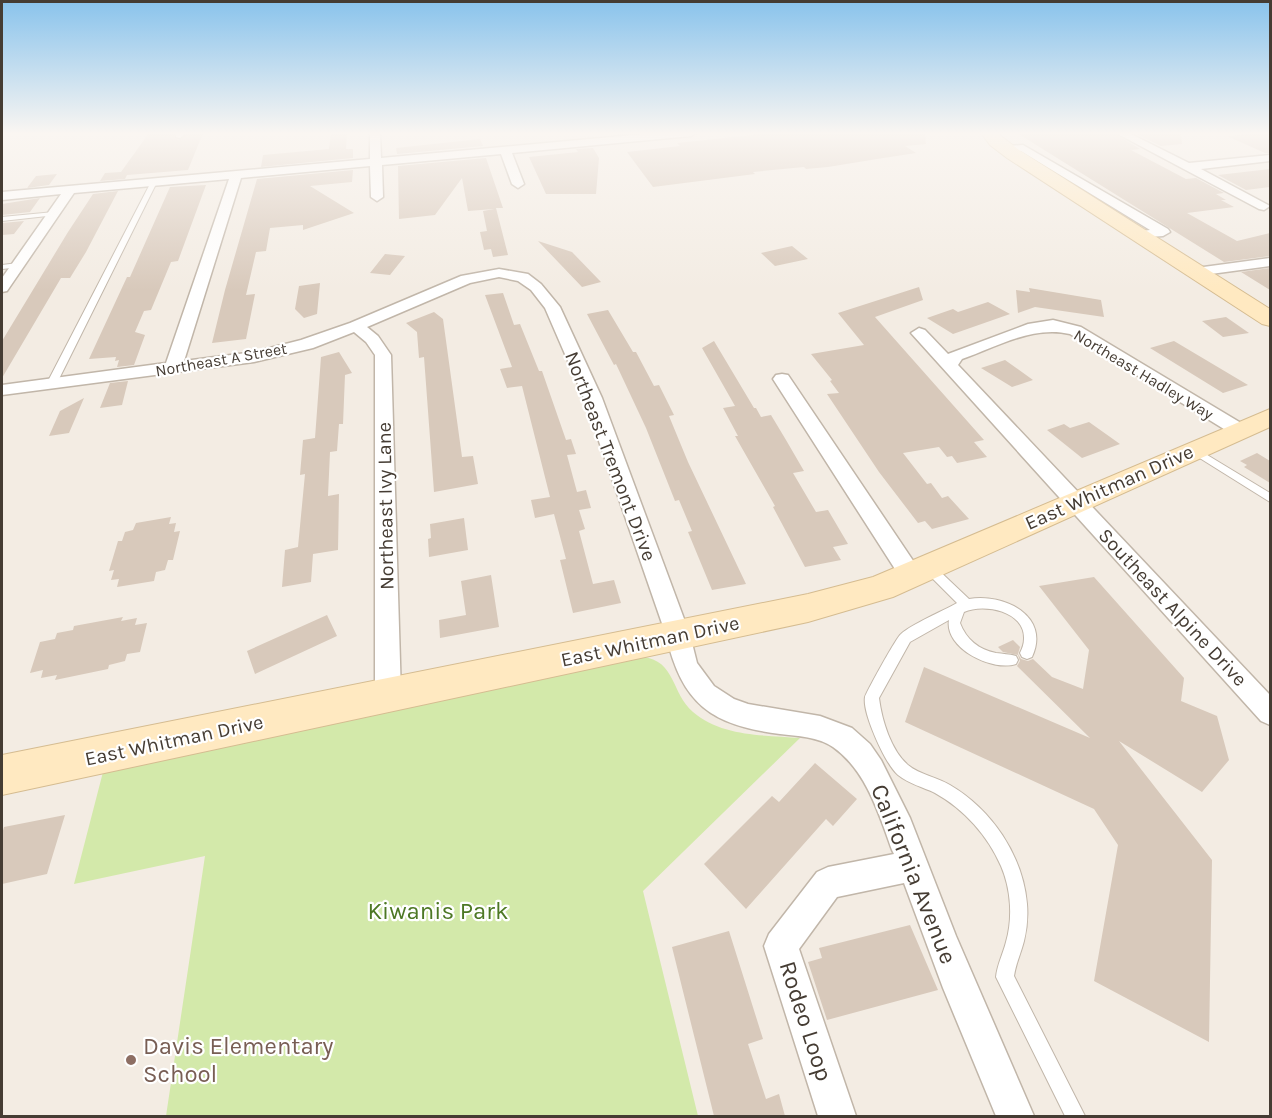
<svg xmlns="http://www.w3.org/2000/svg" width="1272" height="1118" font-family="Karla,sans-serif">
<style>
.green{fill:#d3e9aa}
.building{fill:#d8c9bb}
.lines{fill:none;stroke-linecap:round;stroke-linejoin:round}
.service-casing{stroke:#c1b6a9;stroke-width:2}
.minor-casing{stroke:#c1b6a9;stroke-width:3}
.secondary-casing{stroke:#d5bc91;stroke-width:2}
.service{fill:#fff;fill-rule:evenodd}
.minor{fill:#fff;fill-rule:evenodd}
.secondary{fill:#ffe9c1;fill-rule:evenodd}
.education-dot{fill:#8d6e63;stroke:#fff;stroke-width:2}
.labels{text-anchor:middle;stroke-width:4.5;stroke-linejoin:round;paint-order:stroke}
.far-street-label{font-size:16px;fill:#453c33;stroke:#fff}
.street-label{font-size:20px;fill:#453c33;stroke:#fff}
.near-street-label{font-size:24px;fill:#453c33;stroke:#fff}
.near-park-label{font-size:24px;fill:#4d7824;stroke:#fff}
.near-education-label{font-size:24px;fill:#785e54;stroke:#fff;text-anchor:start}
</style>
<rect width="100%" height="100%" fill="#f3ece3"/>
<path class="green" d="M643 657C676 661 671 693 693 712 722 737 764 735 800 738L643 891 698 1116H166L205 856 74 884 103 772Z"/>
<path class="building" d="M149 133H174V138L179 140 188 133H203L188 170 127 175 125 179 100 181 105 173 121 172Z
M331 133H347L346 149H353V158L261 167 263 155 329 149Z
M770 133H925L926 144 905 146 916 153 877 159 828 167 806 169 804 167 753 172 755 174 653 187 627 152 680 146 677 143Z
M1017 133H1114L1140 149 1131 150 1186 179 1196 178 1224 193 1216 194 1226 200H1221L1234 207 1187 213 1237 241 1270 233V256L1224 262Z
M1134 133H1181L1182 144 1161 146Z
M1261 133H1270V153H1265L1227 136Z
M480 139 483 146 397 154 396 148Z
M593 148 599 158 596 194H546L529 157 578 152 576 149Z
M486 158 503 208H496L508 255 493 257 491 249 484 250 480 232 487 231 483 211 494 209 468 211 462 178 435 215 399 219 398 166Z
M1270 169V187L1246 190 1218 175Z
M353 170 352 182 310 186 354 213 303 230V225L270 228 266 251 256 252 246 295 255 294 246 339 212 343 225 290 257 179Z
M57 174 49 185 27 188 36 176Z
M206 185 178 261 171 262 151 310 144 311 135 332 145 335 134 365 117 367 119 360 115 361 116 357 89 359 127 277H130L170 187Z
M118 191 86 252 70 278H61L2 378V341L68 232 93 194Z
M40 198 30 212 2 215V204Z
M24 221 14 234 2 235V223Z
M538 241 572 252 601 282 582 287Z
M792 246 808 259 775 266 761 253Z
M385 254 405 256 390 275 370 273Z
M1270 268V290L1241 272Z
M320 283 317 314 304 318 295 309 299 286Z
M919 287 923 300 875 317 984 440 974 442 987 457 957 463 952 456 947 457 939 447 903 453 927 484 931 483 942 498 948 496 969 519 932 529 925 521 918 523 879 472 827 394 839 393 830 381 832 380 811 354 864 345 838 313Z
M1029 288 1101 300 1104 317 1035 307 1018 313 1016 290 1030 292Z
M503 293 514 325 520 324 539 371H542L566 440 571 439 576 454 567 455 577 492 586 490 591 508 579 510 585 529 579 531 593 584 614 580 621 603 573 613 560 560 566 559 554 514 535 518 531 500 550 497 522 386 507 388 500 369 512 367 485 295Z
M988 302 1010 314 953 334 927 318 953 309 958 312Z
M608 310 633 352H636L654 386 659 385 674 415 669 416 688 462 746 584 712 590 688 532 692 531 679 500 675 501 646 428 616 364 614 365 587 314Z
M434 312 443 319 462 457 473 456 478 484 434 492 424 357 419 358 417 332 406 323Z
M1226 317 1249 333 1223 337 1202 321Z
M714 341 754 408H756L761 417 771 415 786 440 804 471 793 473 816 512 828 510 848 544 833 547 841 560 805 567 773 507 775 506 735 436H738L723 408 735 406 702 348Z
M1174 341 1248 385 1223 393 1150 348Z
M339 352 352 373 345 375 343 424H339L337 451 330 452 328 496 339 494 338 550 313 554 311 582 282 587 285 550 298 547 305 474 300 475 303 440 315 438 321 357Z
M1005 360 1033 380 1012 387 981 368Z
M128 381 122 405 100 408 110 383Z
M84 398 69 433 49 436 60 411Z
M1089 422 1120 444 1082 458 1047 430 1064 424 1070 428Z
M1257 453 1270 461V483L1244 467 1247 465 1240 461Z
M171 517 169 524 176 523 174 532 180 531 173 560H168L165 570 156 572 154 581 117 587 119 579 111 580 114 570 109 571 118 541H122L125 532 133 530 136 523Z
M464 518 468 550 429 557 428 539 431 538 430 524Z
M491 575 499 627 440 638 439 620 466 615 461 581Z
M1094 577 1184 678 1181 701 1217 716 1229 760 1202 792 1119 741 1212 860 1209 1042 1094 981 1118 845 1094 809 905 722 924 667 1090 738 1017 666 1020 661 1018 655 1003 652 998 647 1013 640 1020 647 1018 654 1021 659 1028 661 1033 659 1052 677 1083 689 1089 650 1039 586Z
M327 615 337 636 255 674 247 651Z
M123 617 121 621 137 618 135 625 147 623 140 652 127 654 125 661 109 665 108 669 55 680 57 675 41 678 43 670 30 673 40 642 55 639 57 633 73 630 74 626Z
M815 763 857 799 833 826 826 819 746 909 704 864 772 796 779 802Z
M65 815 47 874 2 884V834L4 827Z
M910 925 938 990 827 1020 808 962 822 958 819 948Z
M729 931 763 1039 748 1044 766 1099 779 1094 785 1116H714L672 947Z"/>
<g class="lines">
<g class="service-casing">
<path id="service" d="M154 180 157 182 57 383 55 385H49L47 383 151 182Z
M54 212 57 214 56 215 2 221V217Z
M18 263 22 265 21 267 2 269V265Z
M1194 447 1270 493V502L1190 452 1189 450 1190 448Z
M927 561 931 563 969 599C1004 593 1051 616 1032 657L1027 659 1022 657 1020 653C1022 649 1024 644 1024 639 1025 611 984 603 964 612L960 623C966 639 979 650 996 653 1003 654 1009 654 1016 656L1018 660 1016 664C992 672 944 648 949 620L910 642 879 698C882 721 891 750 908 765 920 775 937 777 950 785 991 809 1023 855 1027 904 1028 916 1027 929 1024 941 1021 953 1016 963 1014 976L1085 1116H1065L996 977C997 965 1003 954 1006 942 1013 918 1011 889 1001 866 988 836 964 809 935 793 923 787 909 784 898 775 886 765 862 713 865 697 867 691 896 638 901 634 912 624 943 611 957 603L923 569 921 566 923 563Z"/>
</g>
<g class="minor-casing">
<path id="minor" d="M176 133H186L180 138 176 137Z
M370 133H380L381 158 655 133H696L691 136 512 153 524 184 518 188 512 184 501 154 382 165 383 197 377 201 371 197 370 166 241 178 184 361 254 352 301 340 350 323 461 276 499 269 528 274 541 284 560 307 602 398 690 635 697 663 714 686 734 699 748 704 820 716 852 728 870 744 881 760 910 818 956 936 1034 1116H996L943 988 904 883 837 897 799 949 856 1116H818L764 946 769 934 817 872 828 867 894 854 892 850C879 814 866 770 833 747 819 737 797 736 780 734 711 725 682 704 666 635L584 398 545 308 531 290 518 281 499 277 470 283 367 327 378 336 391 355 401 696 397 704 388 708 379 704 375 696V355L366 342 354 332 313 348 254 362 2 395V385L166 363 229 179 74 193 7 291 2 292V278L61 194 2 200V192L370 159Z
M1116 133H1129L1189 163 1270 155V161L1201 169 1270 206 1264 210 1259 209Z
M1023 145 1168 229 1170 232 1163 236 1134 238 1132 235 1134 232 1150 230 1021 151 1006 152 1000 149 1006 146Z
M1270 258V266L1196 276 1189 272 1196 268Z
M1053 320 1081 327 1246 426 1248 430 1246 434H1232L1070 334C1033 325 996 347 962 359L958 365 1270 695V725L1261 721 911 333 919 328 925 330 948 354 1028 324Z
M782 374 788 375 918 568 921 574 918 580 910 583 902 580 773 379 776 375Z"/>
</g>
<g class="secondary-casing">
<path id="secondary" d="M981 133H997L1019 150 1270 309V326L1262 324 1007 158 990 145Z
M1270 409V427L893 597 808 622 2 795V755L808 594 873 577Z"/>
</g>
<use href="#service" class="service"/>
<use href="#minor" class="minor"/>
<use href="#secondary" class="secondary"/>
</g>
<linearGradient id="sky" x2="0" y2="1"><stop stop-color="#89c3ec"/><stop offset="0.46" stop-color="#faf6f2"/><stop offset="1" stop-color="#faf6f2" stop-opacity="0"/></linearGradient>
<rect width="1272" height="290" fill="url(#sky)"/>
<circle class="education-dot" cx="131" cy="1060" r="6"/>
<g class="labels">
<g class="far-street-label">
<text transform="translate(221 359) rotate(-10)" y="6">Northeast A Street</text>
<text transform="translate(1144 374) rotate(31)" y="6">Northeast Hadley Way</text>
</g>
<g class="street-label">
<text transform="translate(611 456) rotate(69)" y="7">Northeast Tremont Drive</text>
<text transform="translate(1109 487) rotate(-24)" y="7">East Whitman Drive</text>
<text transform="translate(385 506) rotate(-91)" y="7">Northeast Ivy Lane</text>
<text transform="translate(1173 607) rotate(47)" y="7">Southeast Alpine Drive</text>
<text transform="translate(650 641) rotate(-12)" y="7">East Whitman Drive</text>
<text transform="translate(174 740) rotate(-12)" y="7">East Whitman Drive</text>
</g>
<g class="near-street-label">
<text transform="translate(914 874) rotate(68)" y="8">California Avenue</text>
<text transform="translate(806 1021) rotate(72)" y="8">Rodeo Loop</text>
</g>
<g class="near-park-label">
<text x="438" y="919">Kiwanis Park</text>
</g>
<g class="near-education-label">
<text x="143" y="1054">Davis Elementary<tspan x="143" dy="28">School</tspan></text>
</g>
</g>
<rect width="1272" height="1118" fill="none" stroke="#453c33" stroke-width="6"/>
</svg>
